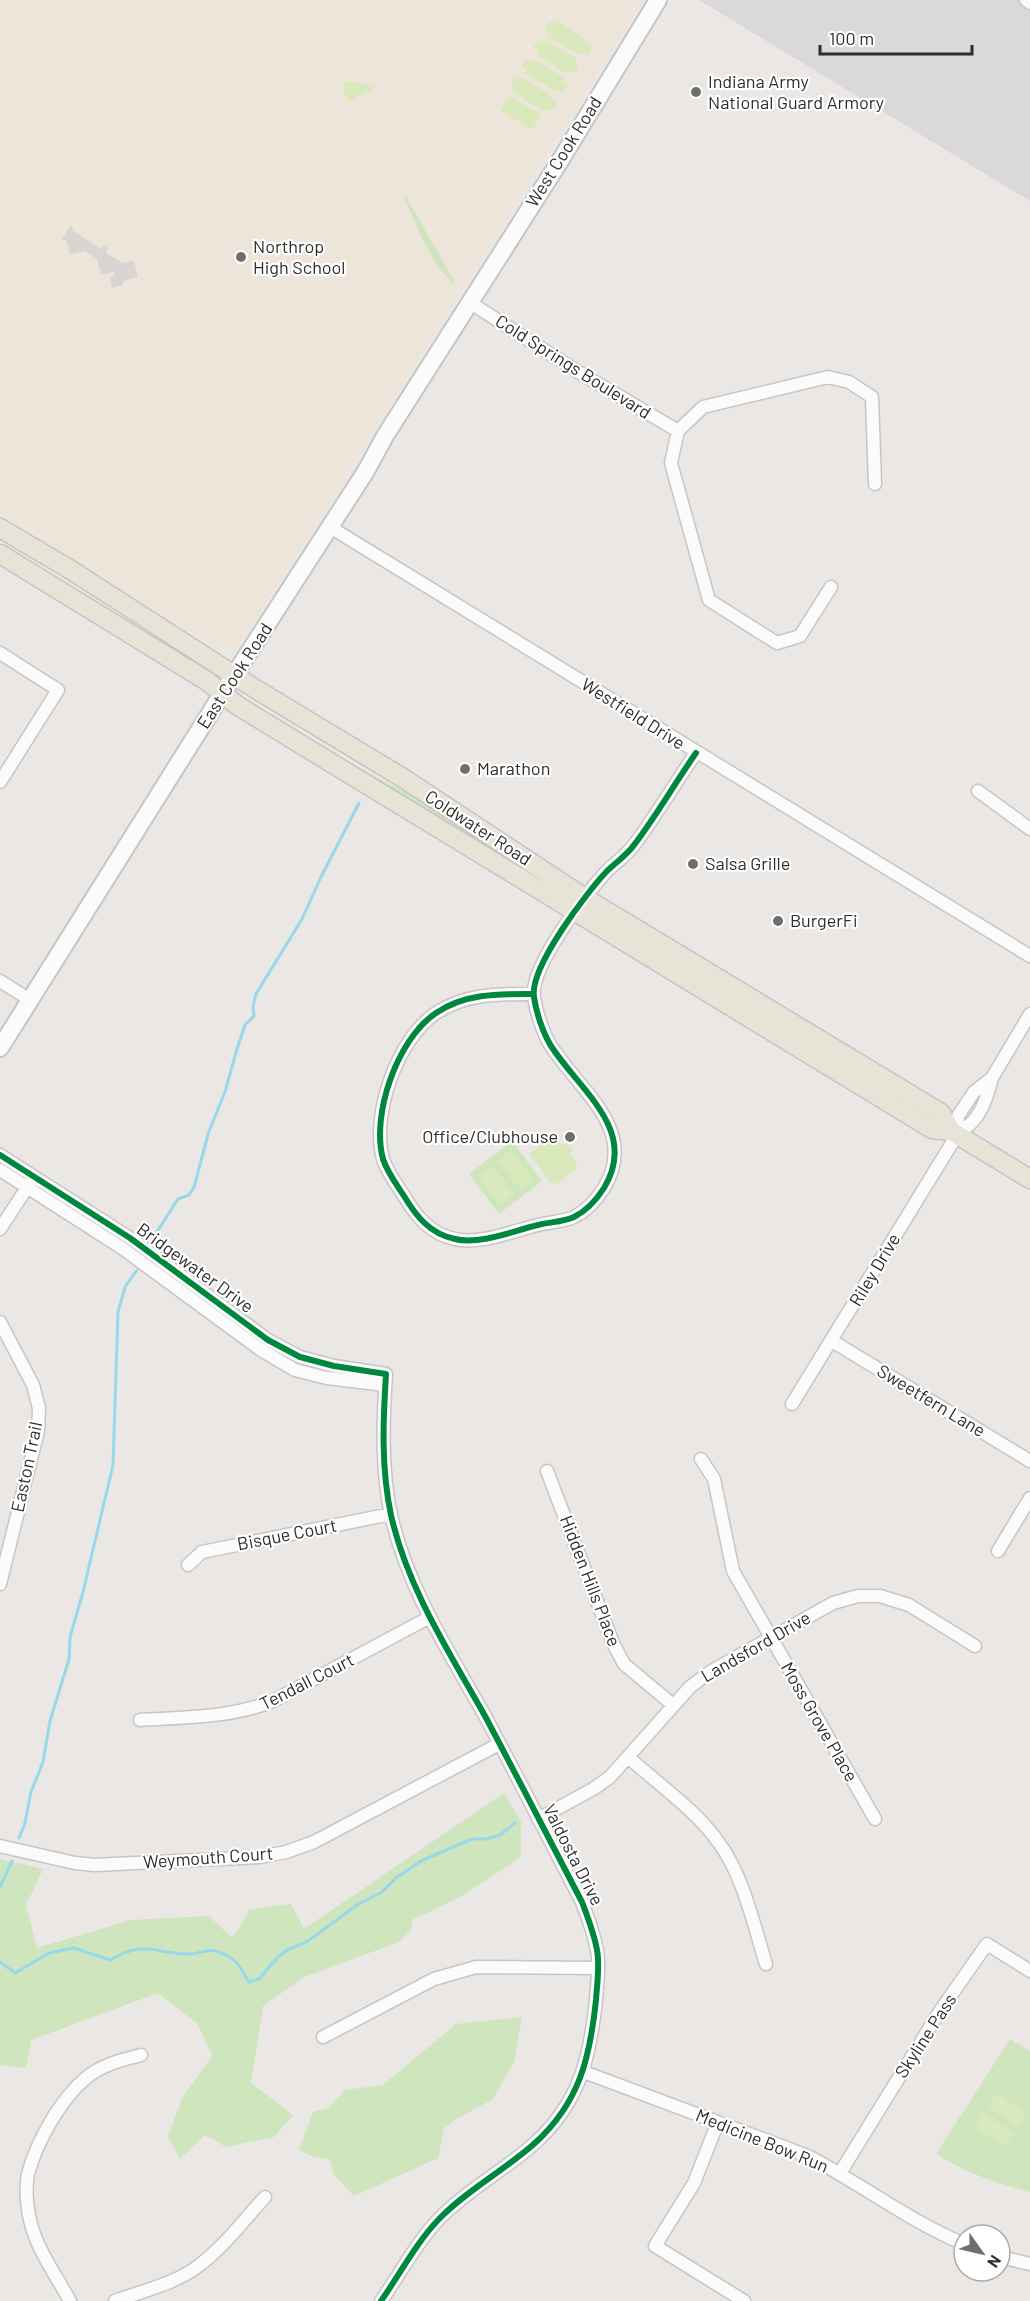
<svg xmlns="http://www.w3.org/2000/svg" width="1030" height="2301" font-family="Barlow,sans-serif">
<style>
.industrial{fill:#dbd8db}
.education{fill:#ede5d9}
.green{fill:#cee5be}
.pitch{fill:#d9e9bb}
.plaza{fill:#d8d5d2}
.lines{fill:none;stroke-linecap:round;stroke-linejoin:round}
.stream{stroke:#98d8eb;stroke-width:3}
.minor-casing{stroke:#c6c6c6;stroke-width:15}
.secondary-casing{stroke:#c6c6c6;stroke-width:20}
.primary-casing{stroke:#c6c4c3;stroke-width:21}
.minor{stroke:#fcfbfb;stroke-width:12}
.secondary{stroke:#fcfbfb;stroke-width:16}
.primary{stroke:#e7e3d6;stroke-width:18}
.cycleway-casing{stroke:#fff;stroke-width:10}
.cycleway{stroke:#00873e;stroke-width:6}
.poi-dot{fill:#6f6e6d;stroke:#fff;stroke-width:2}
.labels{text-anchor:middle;stroke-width:4.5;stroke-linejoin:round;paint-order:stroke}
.poi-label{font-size:18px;fill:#2d2d2d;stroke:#fff;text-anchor:start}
.street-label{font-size:18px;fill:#2d2d2d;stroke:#fff}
</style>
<rect width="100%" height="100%" fill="#eae7e4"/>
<path class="industrial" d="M699 0H1030V201Z"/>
<path class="education" d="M0 0H643L241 643 231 648 218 650 0 514Z"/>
<path class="green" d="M406 197 455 282 454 284C429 262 418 227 404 198Z
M324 751 404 791 514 859 445 826Z
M512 1141 542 1181 499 1214 469 1174Z
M504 1793 521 1822V1857L462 1896 412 1920V1929L399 1942 304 1977 263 2006 251 2083 293 2115 274 2137 226 2147 205 2135 180 2159 168 2136 183 2097 212 2056 198 2024 158 1993 31 2040 26 2068 0 2065V1859L43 1869 26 1905 37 1948 131 1920 209 1916 232 1938 241 1926 249 1910 291 1904 304 1929Z
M522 2017 514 2062 493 2099 456 2119 444 2128 438 2158 354 2196 334 2175 329 2159 314 2157 299 2150 313 2112 328 2108 345 2090 383 2085 456 2024Z
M1010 2039 1030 2051V2192C996 2183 966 2173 936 2154Z"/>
<path class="pitch" d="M550 21 555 25 558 21 588 41 586 44 592 47 587 55 581 52 579 55 548 36 550 32 545 29Z
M538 40 544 43 546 40 577 59 575 63 580 66 575 74 570 70 567 74 537 54 539 51 533 48Z
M527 59 532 62 534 59 565 78 563 81 568 85 563 92 558 89 556 92 525 73 527 70 522 66Z
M515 77 520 80 522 77 553 97 551 100 556 103 551 111 546 108 544 111 513 92 515 88 510 85Z
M344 81 377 86 349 102 344 92Z
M510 96 541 115 532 130 501 111Z
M554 1135 563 1146 567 1143 573 1151 570 1154 577 1163 576 1169 557 1184 550 1182 529 1154Z
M511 1150 533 1179 520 1189 497 1161Z
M492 1165 514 1194 500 1204 478 1176Z
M997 2093 1027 2113 1018 2127 988 2107Z
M984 2113 1014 2133 1005 2147 975 2127Z"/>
<path class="plaza" d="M71 225 73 231 101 249 104 246 108 248 106 253 123 263 134 261 138 277 123 281V285L112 288 110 277 115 276 114 272 101 275 97 259 85 251 70 254 66 240H61Z"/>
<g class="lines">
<path class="stream" d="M153 1238 178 1199 189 1195 194 1187 209 1131 225 1092 237 1049 245 1025 254 1016 253 1006 256 994 302 919 321 877 359 803
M19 1838 25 1823 31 1792 43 1762 50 1721 69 1659 70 1637 83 1592 113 1465 118 1312 125 1287 137 1270
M0 1887 12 1861
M0 1962 15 1973 49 1953 74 1948 110 1960C145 1940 150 1952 186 1954 203 1955 206 1945 226 1955 239 1961 242 1971 249 1982L259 1979 278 1957 287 1950 308 1941 357 1905 382 1892 396 1878 421 1861 472 1839H486L500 1835 515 1823"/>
<g class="minor-casing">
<path id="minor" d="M1026 0 1030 3
M469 302 580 373 678 431
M330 527 1030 956
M831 587 800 636 777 643 709 600 671 463 678 431 703 407 828 377 849 382 872 397 875 484
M0 653 58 690 0 782
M978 791 1030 829
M0 981 30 1000
M533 994C499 994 466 993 436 1013 397 1039 371 1115 383 1159 387 1172 397 1185 404 1196 416 1216 430 1234 455 1239 480 1245 513 1231 538 1225 549 1222 563 1222 574 1217 586 1211 597 1199 604 1188 639 1130 580 1091 551 1046 543 1033 536 1012 534 997 529 968 587 892 607 871 616 862 627 855 634 845 656 816 675 783 696 753
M957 1135 958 1116 974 1092 992 1078 1030 1014
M0 1155 130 1238 268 1340 300 1357 334 1366 386 1374C383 1421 381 1468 391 1515 407 1587 449 1652 485 1716 518 1778 550 1841 582 1902 588 1918 594 1933 597 1950 600 1966 597 1984 596 2000 590 2057 580 2102 535 2143 505 2170 467 2190 439 2219 416 2243 400 2274 381 2301
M0 1170 122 1248 261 1350 295 1370 327 1378 385 1385
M0 1229 32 1180
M0 1322 33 1385 39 1408 38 1431 0 1584
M832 1341 1030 1461
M792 1404 957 1135C980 1119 985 1105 992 1078
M701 1459 714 1479 733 1571 875 1819
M547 1471 613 1643 624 1664 673 1705
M998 1551 1030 1498
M188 1565 202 1552 391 1514
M140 1720C185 1717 231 1718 273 1701L430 1617
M628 1757C658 1784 697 1811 719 1843 743 1875 754 1926 766 1964
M538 1819 593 1789 610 1777 690 1687 710 1672 833 1603 858 1596H880L909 1605 975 1646
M0 1846 75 1863 94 1865 260 1857 286 1852 314 1842 499 1744
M323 2037 434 1979 476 1967 598 1968
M584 2072 808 2156C861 2184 909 2221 964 2244
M718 2122 694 2183 655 2246 744 2301
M840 2173 940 2011 987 1944 1030 1971
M1000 2257 1030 2264
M70 2301C57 2277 38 2251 31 2224 27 2209 25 2189 28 2174 37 2140 64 2092 94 2072 109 2063 125 2059 141 2055
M115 2301C142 2291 174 2284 197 2267 223 2248 243 2221 265 2197"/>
</g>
<g class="secondary-casing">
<path id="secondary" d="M0 1048 222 694 366 471 385 436 560 161 658 0"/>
</g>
<g class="primary-casing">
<path id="primary" d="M0 528 71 570 254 688 403 778 585 898 941 1113 951 1131
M0 554 207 681 238 706 932 1129 951 1131 1030 1179"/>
</g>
<use href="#minor" class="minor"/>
<use href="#secondary" class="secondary"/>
<use href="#primary" class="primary"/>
<g class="cycleway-casing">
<path id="cycleway" d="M533 994C499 994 466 993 436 1013 397 1039 371 1115 383 1159 387 1172 397 1185 404 1196 416 1216 430 1234 455 1239 480 1245 513 1231 538 1225 549 1222 563 1222 574 1217 586 1211 597 1199 604 1188 639 1130 580 1091 551 1046 543 1033 536 1012 534 997 529 968 587 892 607 871 616 862 627 855 634 845 656 816 675 783 696 753
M0 1155 130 1238 268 1340 300 1357 334 1366 386 1374C383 1421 381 1468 391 1515 407 1587 449 1652 485 1716 518 1778 550 1841 582 1902 588 1918 594 1933 597 1950 600 1966 597 1984 596 2000 590 2057 580 2102 535 2143 505 2170 467 2190 439 2219 416 2243 400 2274 381 2301"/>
</g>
<use href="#cycleway" class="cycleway"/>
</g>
<g class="poi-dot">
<circle cx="696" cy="92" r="6"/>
<circle cx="241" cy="257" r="6"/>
<circle cx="465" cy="769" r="6"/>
<circle cx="693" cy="864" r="6"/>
<circle cx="778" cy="921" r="6"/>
<circle cx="570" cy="1137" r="6"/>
</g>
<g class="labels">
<g class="poi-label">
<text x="708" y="88">Indiana Army<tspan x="708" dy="21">National Guard Armory</tspan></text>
<text x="253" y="253">Northrop<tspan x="253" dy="21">High School</tspan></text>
<text x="477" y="775">Marathon</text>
<text x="705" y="870">Salsa Grille</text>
<text x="790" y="927">BurgerFi</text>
<text x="558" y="1143" text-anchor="end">Office/Clubhouse</text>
</g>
<g class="street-label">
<text transform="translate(564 152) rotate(-58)" y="6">West Cook Road</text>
<text transform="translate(573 367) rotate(32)" y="6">Cold Springs Boulevard</text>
<text transform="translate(235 676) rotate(-57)" y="6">East Cook Road</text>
<text transform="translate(633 714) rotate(32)" y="6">Westfield Drive</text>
<text transform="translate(478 828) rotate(33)" y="6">Coldwater Road</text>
<text transform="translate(195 1268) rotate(36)" y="6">Bridgewater Drive</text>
<text transform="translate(875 1270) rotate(-59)" y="6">Riley Drive</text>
<text transform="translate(931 1401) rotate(31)" y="6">Sweetfern Lane</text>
<text transform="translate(27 1467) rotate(-78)" y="6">Easton Trail</text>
<text transform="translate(287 1535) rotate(-11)" y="6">Bisque Court</text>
<text transform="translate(590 1581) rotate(69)" y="6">Hidden Hills Place</text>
<text transform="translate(756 1647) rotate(-30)" y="6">Landsford Drive</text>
<text transform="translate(307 1682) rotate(-27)" y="6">Tendall Court</text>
<text transform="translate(819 1722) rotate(60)" y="6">Moss Grove Place</text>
<text transform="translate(573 1855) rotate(63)" y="6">Valdosta Drive</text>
<text transform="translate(208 1858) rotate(-4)" y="6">Weymouth Court</text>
<text transform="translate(926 2036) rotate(-57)" y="6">Skyline Pass</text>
<text transform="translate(762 2141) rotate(22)" y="6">Medicine Bow Run</text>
</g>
</g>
<g transform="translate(982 2253) rotate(124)"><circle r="28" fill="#ffffff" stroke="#ababab" stroke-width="1.5"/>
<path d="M0-4.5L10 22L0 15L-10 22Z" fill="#6f6e6d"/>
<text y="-9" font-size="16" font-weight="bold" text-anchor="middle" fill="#2d2d2d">N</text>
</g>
<path d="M820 45v9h152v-9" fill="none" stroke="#2d2d2d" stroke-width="3"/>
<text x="829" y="45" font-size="18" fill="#2d2d2d" stroke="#ffffff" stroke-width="4.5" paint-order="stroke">100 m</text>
</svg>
